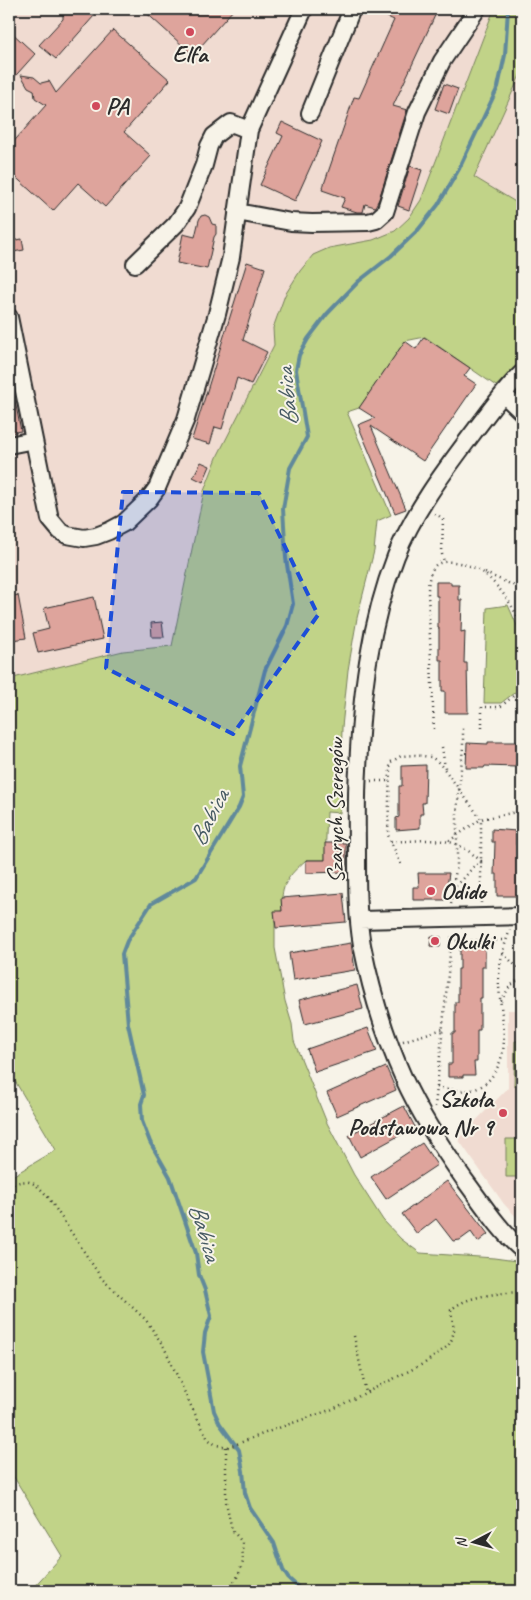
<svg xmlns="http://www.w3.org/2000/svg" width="531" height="1600" font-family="Caveat,sans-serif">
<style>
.built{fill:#f0dbd1}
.green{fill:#c1d388;stroke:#767f5a}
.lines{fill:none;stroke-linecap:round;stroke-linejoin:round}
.stream{stroke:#61899b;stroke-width:4}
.building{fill:#dea49c;stroke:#2b2b2b}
.minor-casing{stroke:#2b2b2b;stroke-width:20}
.path{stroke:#2b2b2b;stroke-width:2.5;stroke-dasharray:1 4;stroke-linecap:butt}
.minor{stroke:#f7f3e8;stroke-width:16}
.marked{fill:#1d4ed8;fill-opacity:0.2;stroke:#1d4ed8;stroke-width:4;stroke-dasharray:10 6;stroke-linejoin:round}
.poi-dot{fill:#d1495b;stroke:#f7f3e8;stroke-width:2}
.labels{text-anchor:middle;stroke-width:4;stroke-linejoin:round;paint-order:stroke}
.poi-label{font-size:24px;font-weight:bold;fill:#2b2b2b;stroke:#f7f3e8;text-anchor:start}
.street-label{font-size:24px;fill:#2b2b2b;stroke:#f7f3e8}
.water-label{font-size:25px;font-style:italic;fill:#465a63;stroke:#f7f3e8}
</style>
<rect width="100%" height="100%" fill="#f7f3e8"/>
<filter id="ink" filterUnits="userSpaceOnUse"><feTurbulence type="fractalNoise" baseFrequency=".02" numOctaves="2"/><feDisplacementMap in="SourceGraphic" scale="10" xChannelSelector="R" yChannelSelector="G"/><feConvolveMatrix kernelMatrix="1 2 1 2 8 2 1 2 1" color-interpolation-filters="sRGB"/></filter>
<g filter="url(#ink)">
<path class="built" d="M9 9H494L421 200 409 218 395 231 373 240 329 248 273 328 274 345 218 455 204 491 172 646 123 651 9 679Z
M522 71V206L474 177Z
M508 1010H522V1223L504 1204 458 1139 508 1088Z"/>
<path class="green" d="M494 9H522V71L474 177 522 206V361L496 386 425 337 405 341 359 408 347 412 391 515 377 521 374 551 357 618 348 670 342 727 340 813 327 812 325 860H306C288 876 280 885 282 911L275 912V948L285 1001 292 1024 294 1041 327 1123 354 1175 383 1220 401 1239 420 1253 494 1258 516 1261 522 1267V1591H30L62 1556 9 1469V1178L56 1150 9 1071V679L123 651 172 646 204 491 218 455 274 345 273 328 285 295 300 271 313 255 329 248 373 240 395 231 409 218 421 200Z
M508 605 522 637V687L501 703H484L487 608Z
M515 1041H522V1086H514Z
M506 1139H522V1177H506Z"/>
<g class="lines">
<path class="stream" d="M302 1591 288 1578 283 1570 274 1543 250 1508 245 1493 243 1471 239 1450 220 1424 214 1411 203 1352 205 1333 211 1316 205 1290 199 1275 196 1253 170 1177 150 1142 142 1121 141 1104 144 1095 128 1024 122 954 127 941 151 904 196 878 239 807 243 797 240 766 265 670 287 626 293 604 286 558 283 509 290 468 307 437 296 370 299 355 308 339 327 314 359 281 391 256 418 230 438 205 459 169 498 87 505 55 508 9"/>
</g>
<path class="building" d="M63 9H86L94 16 56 59 39 45 63 19Z
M142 9H234L193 55Z
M370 9H438L393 106 407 110 379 199 375 207 365 204 363 212H357L341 207 345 198 322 190 354 97 359 98 394 20Z
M9 30 35 54 9 83Z
M113 30 170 80 124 132 151 156 105 207 78 183 53 211 9 171V147L46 105 35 98 34 90 28 87 21 75 34 77 41 83 49 81 56 93Z
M444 84 458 89 449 114 435 109Z
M282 122 322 141 295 201 260 185 283 136 277 133Z
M410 166 422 170 409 210 398 206Z
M205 215 209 217 212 224 216 225V234L214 237 207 269 177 263 183 234 195 237 199 220 201 216Z
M22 239 24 250 13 252 11 241Z
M247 262 265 268 243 340 267 352 251 384 237 378 222 429 215 427 210 444 192 439Z
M424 337 470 368 464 376 476 384 423 461 371 426 406 509 395 513 358 425 375 418 359 408 405 341 416 349Z
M14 396 21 431 9 433V397Z
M201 462 210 466 203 482 193 477Z
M436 582H451V585H459V600H462L461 632 465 631 464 663H467L468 713H445V691H442V660H439V628H438V596H436Z
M18 595 26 638 13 640 9 616V597Z
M94 597 103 639 38 653 33 633 49 629 44 608Z
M162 622 164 637H152L151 623Z
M488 742H522V765H516V767L485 766 484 768H466L467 743 488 744Z
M426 765 425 803H422L423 814H420V828L396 830V818L399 817V786H402V766Z
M492 829 516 831V845H518V877H521L520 896H497V874H494L495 842H492Z
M325 843H346V872L306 873V860H325Z
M418 873H449L445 900H413V887H419Z
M343 893 346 922 276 928 274 911H282L281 898Z
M431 936 441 937 440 947 430 946Z
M351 943 355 970 293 980 289 953Z
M460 947H485V967H482V998H480V1030H477V1062H474L475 1075H463V1077H448V1064H452V1033H455V1002H458V969H460Z
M357 985 363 1009 305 1024 299 1000Z
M368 1028 377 1051 315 1072 307 1049Z
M386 1067 396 1090 337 1116 327 1093Z
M404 1106 415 1127 360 1157 349 1135Z
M422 1143 437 1165 386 1199 371 1177Z
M447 1181 488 1234 478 1242 471 1232 460 1240 453 1241 436 1219 417 1234 402 1214Z"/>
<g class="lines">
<g class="minor-casing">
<path id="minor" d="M310 113 352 9
M237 212 291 222 312 223 368 222 376 220 385 212 417 112 442 61 477 9
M135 264 176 224 187 208 204 165 209 146 214 136 231 123 249 130
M9 317 50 519 60 531 67 535 84 538 96 536 109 531 124 523 149 499 157 488 186 419 217 314 231 257 249 130 304 9
M522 373C505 389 491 410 476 429 446 469 415 509 396 556 369 625 361 697 358 770 356 799 357 828 357 858 357 886 357 916 362 945 371 990 385 1037 404 1079 420 1114 442 1148 464 1179 482 1203 499 1230 522 1250
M503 394 522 412
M9 445 34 440
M359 920 522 916"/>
</g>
<path class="path" d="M435 513 443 519 442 554 444 562
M485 573 522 589
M482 728V707H500L522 689
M434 729 428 593C428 584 429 574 434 567 443 555 476 566 485 574 501 589 515 607 522 628
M442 747 445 768
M371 781H388
M449 841 481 819 522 811
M391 842C410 841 442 837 458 845 467 849 474 855 481 861 469 868 466 880 452 888
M401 864 388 835 390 767 391 762 401 756 415 755 431 757 437 761 445 770 481 819V903
M451 904 454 880 457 866V812L463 747V728
M451 941 506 940
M503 953 515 965 522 969
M501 1001 510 986 522 977
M403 1041 443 1029
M437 1087C448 1089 460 1092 471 1090 489 1087 500 1067 503 1051 506 1031 500 1006 499 986 498 967 503 948 510 930
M435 1107 452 933
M9 1186C28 1177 35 1182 48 1197L102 1279 146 1320 164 1347 190 1404 208 1439 216 1445 229 1447 281 1427 333 1409 425 1363 448 1346 452 1339 454 1330 451 1310C466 1295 502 1293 522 1292
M354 1336 366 1393
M226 1447V1502L232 1530 242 1542 243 1562 238 1576 227 1591"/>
<use href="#minor" class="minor"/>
</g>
</g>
<path class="marked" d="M123 492 259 493 318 615 233 734 106 668Z"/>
<g class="poi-dot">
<circle cx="190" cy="32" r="5"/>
<circle cx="96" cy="106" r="5"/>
<circle cx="431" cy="891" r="5"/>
<circle cx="435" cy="941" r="5"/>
<circle cx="503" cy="1113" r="5"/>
</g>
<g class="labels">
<g class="poi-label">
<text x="190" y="62" text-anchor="middle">Elfa</text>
<text x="106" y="114">PA</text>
<text x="441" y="899">Odido</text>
<text x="445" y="949">Okulki</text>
<text x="493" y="1107" text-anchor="end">Szkoła<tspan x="493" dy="28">Podstawowa Nr 9</tspan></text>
</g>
<g class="street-label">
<text transform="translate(335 811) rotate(-90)" y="8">Szarych Szeregów</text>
</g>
<g class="water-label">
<text transform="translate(286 397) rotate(-95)" y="9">Babica</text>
<text transform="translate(208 817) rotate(-63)" y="9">Babica</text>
<text transform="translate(206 1232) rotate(73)" y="9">Babica</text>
</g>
</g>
<rect width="531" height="1600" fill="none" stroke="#f7f3e8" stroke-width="30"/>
<rect x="15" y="15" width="501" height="1570" fill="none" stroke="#2b2b2b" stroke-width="2" filter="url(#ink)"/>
<g transform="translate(474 1542) rotate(264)" stroke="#f7f3e8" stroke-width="4" paint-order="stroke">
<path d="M0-4L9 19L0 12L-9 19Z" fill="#2b2b2b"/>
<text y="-8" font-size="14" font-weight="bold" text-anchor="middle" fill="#2b2b2b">N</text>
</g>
</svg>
